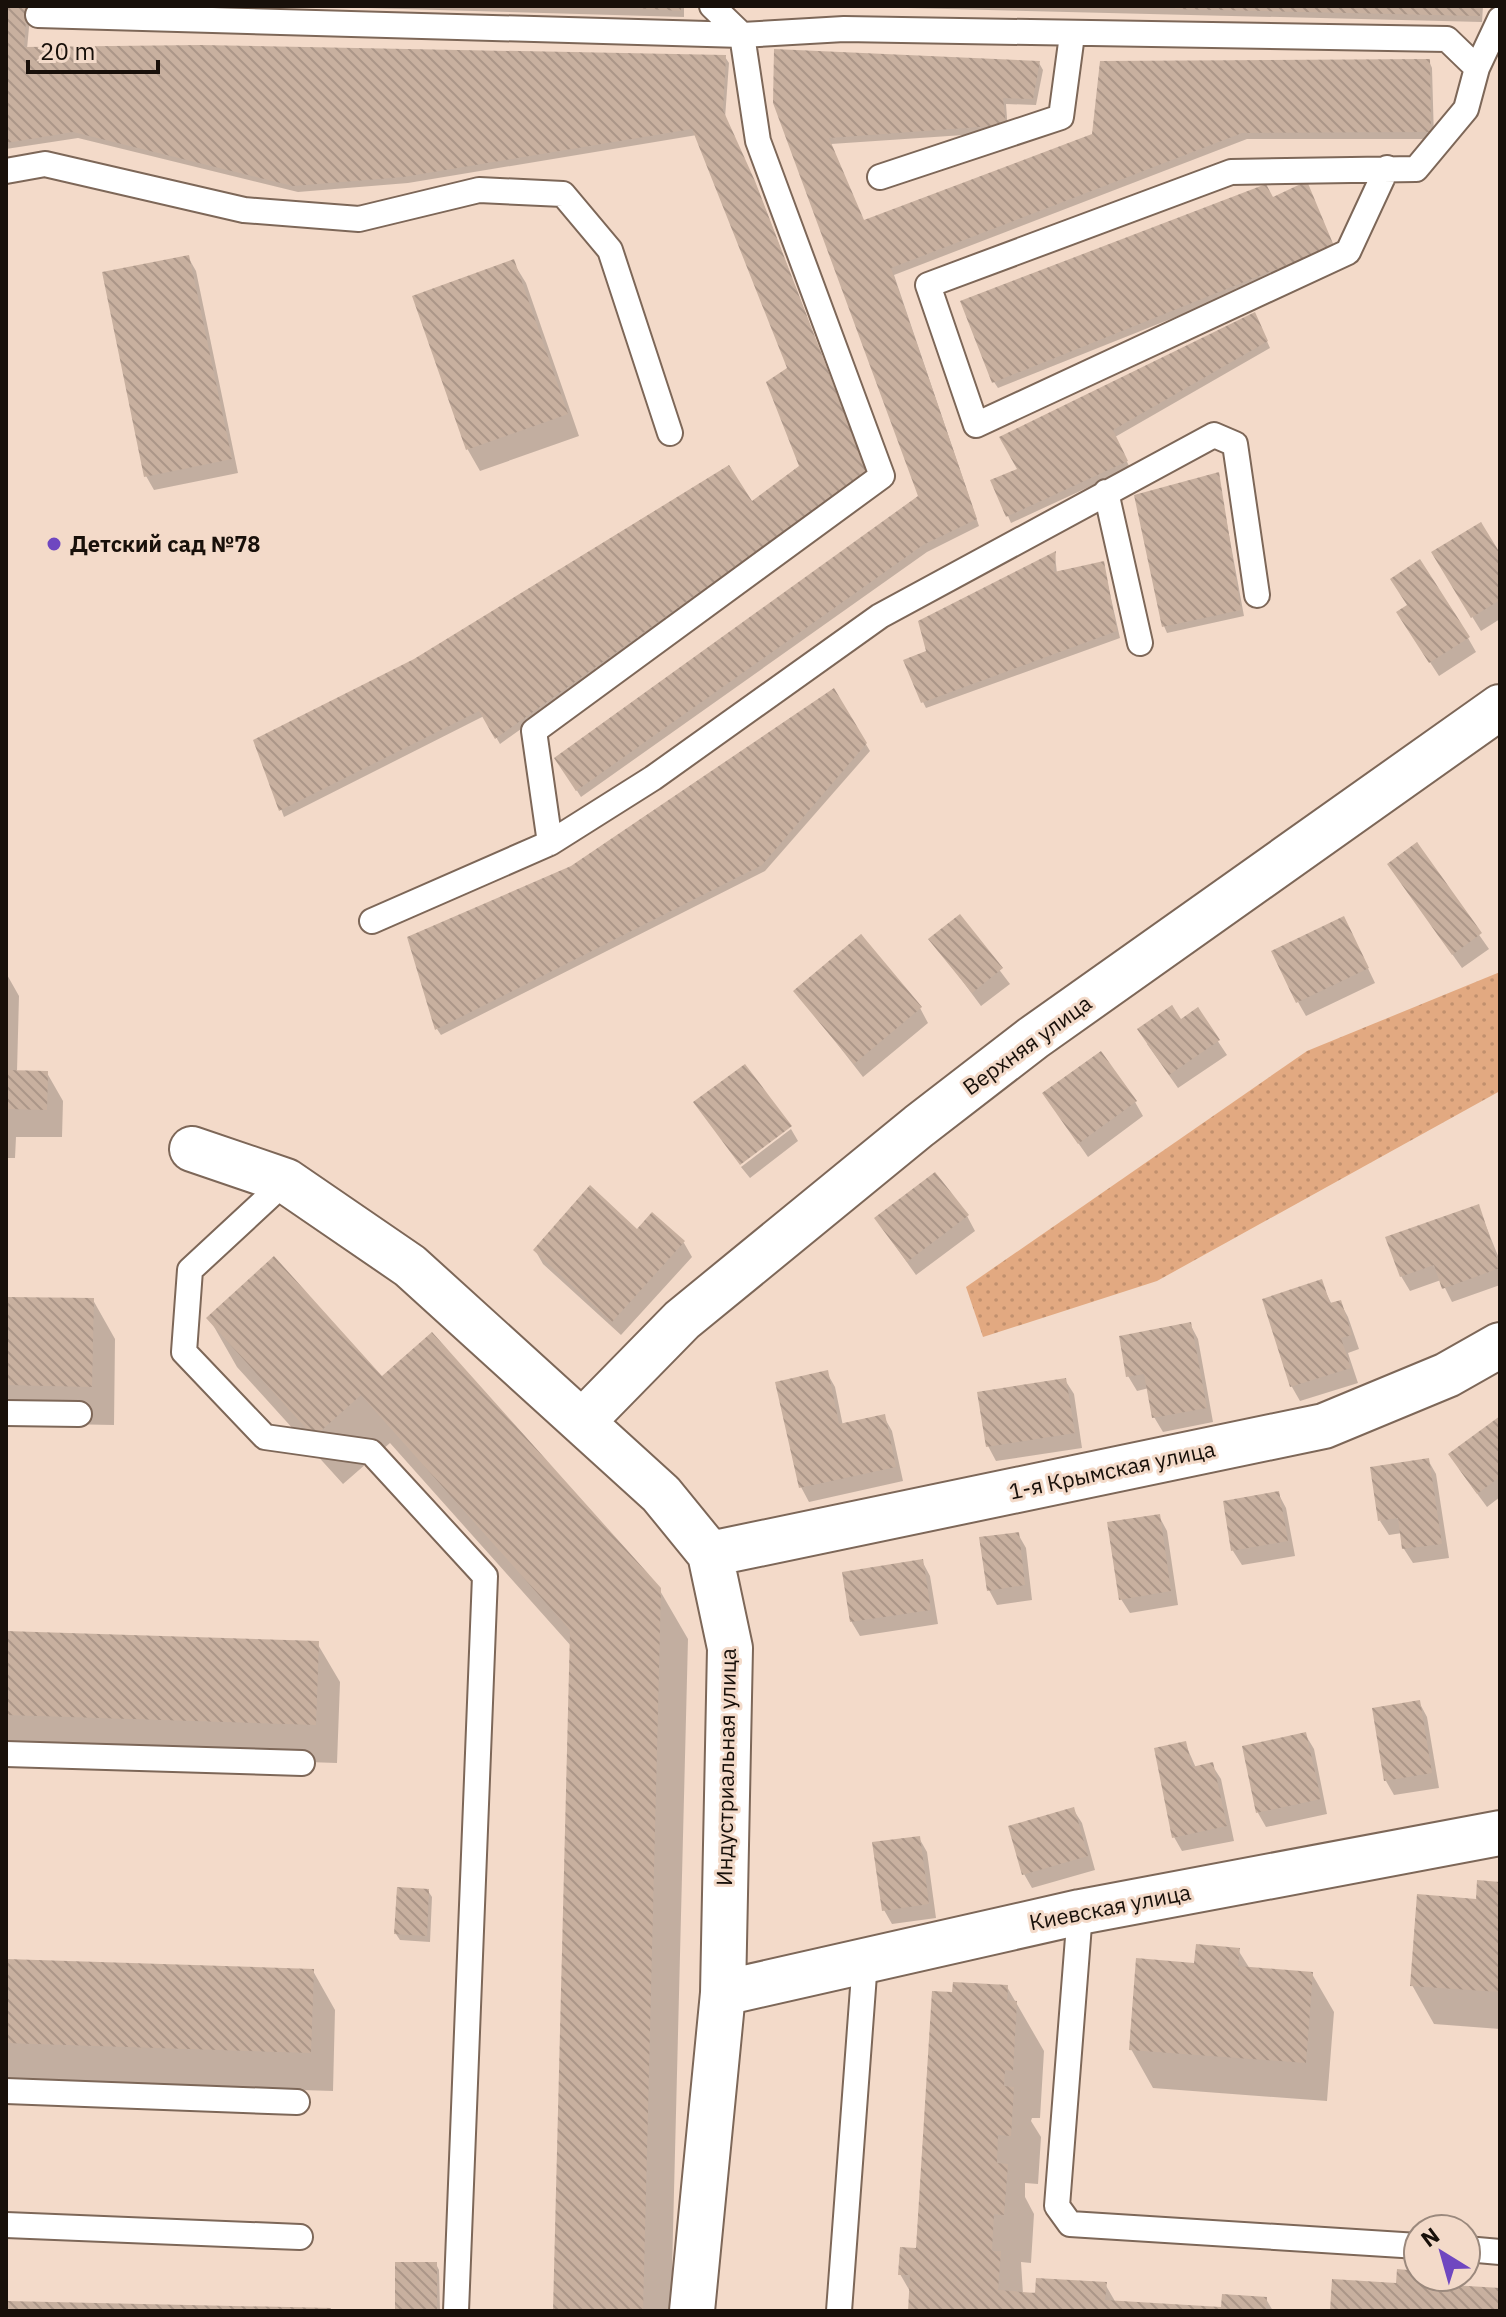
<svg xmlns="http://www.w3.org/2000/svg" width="1506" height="2317" font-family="'IBM Plex Sans',sans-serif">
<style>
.garden{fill:url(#garden-dots)}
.shadow{fill:#0003}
.building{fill:url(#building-back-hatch)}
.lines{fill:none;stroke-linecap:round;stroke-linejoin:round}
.lane-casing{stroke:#7d6758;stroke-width:28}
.street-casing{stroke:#7d6758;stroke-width:48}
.lane{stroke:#fff;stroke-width:24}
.street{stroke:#fff;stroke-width:44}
.poi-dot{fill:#6f47c0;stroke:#f3dac9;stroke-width:3}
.labels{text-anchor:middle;stroke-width:6;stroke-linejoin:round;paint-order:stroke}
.poi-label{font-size:22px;font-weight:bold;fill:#18100a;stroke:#f3dac9;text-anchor:start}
.street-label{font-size:22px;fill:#18100a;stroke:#f3dac9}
</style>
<defs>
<pattern id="garden-dots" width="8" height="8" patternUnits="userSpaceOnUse" patternTransform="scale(2)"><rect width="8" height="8" fill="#e2a981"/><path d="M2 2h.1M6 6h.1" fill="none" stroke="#c1906e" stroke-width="1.8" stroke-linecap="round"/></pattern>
<pattern id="building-back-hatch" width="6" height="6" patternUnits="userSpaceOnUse" patternTransform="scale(2)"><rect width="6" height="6" fill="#c8b09f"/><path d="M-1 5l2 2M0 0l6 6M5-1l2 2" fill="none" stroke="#ab9688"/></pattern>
</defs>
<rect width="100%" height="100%" fill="#f3dac9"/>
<path class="garden" d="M1500 972V1091L1157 1281 983 1337 966 1287 1307 1051Z"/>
<path class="shadow" d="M6 6H31L27 49 725 57 729 63 725 118 758 190 870 480 500 744 484 716 284 817 256 741 752 504 802 466 789 369 697 135 408 183 298 192 78 138 6 149Z
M296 6H684V17Z
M826 6H1483L1482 22Z
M1429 61 1432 68 1434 139H1247L894 275 979 526 927 552 581 797 557 759 921 496 775 103 1039 63 1043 70 1036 105 1006 104 1008 132 831 144 864 222Z
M1273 200 1336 253 998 388 994 382Z
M188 257 196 271 238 473 154 490 146 476Z
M513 262 526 283 579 436 480 471 468 450 415 297Z
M1258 321 1270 348 1115 437 1130 468 1011 523 993 481 1020 470Z
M1218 475 1244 616 1167 633 1164 626Z
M1433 553 1500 557V619L1481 631Z
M1055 554 1057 574 1103 563 1120 638 926 708 923 702 929 653Z
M1407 627 1468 638 1476 652 1439 676Z
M834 691 870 751 765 871 441 1035 437 1029 572 868Z
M1416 845 1489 949 1462 968 1389 865Z
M959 917 1010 984 981 1006 931 939Z
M1351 933 1375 983 1306 1016 1298 1002Z
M6 973 19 996 17 1072 47 1073 63 1101 62 1137H16L15 1158H6Z
M796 991 920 1008 928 1023 863 1077Z
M1197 1010 1227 1055 1178 1088 1147 1044Z
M1044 1094 1135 1102 1143 1116 1088 1157Z
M791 1129 798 1141 750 1178 741 1167Z
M1478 1206 1500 1261V1285L1452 1302 1441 1280 1410 1291 1401 1276Z
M653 1215 684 1243 692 1257 621 1335 543 1264 535 1250 638 1231Z
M967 1216 975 1231 916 1275 876 1219Z
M1321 1282 1332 1305 1340 1302 1348 1317 1359 1349 1348 1353 1358 1383 1300 1401 1292 1387 1264 1300Z
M6 1299 93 1300 115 1339 114 1425 6 1423Z
M209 1318 382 1378 659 1589 688 1639 671 2311H555L572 1647 390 1443 343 1484 237 1367Z
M1190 1324 1198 1339 1213 1422 1163 1432 1154 1417 1149 1388 1137 1391 1128 1376Z
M827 1373 835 1387 843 1426 884 1417 892 1431 903 1481 809 1502 801 1487Z
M1065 1380 1074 1394 1082 1448 996 1461 988 1446Z
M1500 1418V1497L1487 1507 1459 1469Z
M1428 1460 1436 1474 1449 1558 1413 1563 1404 1549 1402 1533 1389 1535 1380 1521Z
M1278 1493 1286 1508 1295 1556 1242 1565 1233 1551 1225 1503Z
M1159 1516 1167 1531 1178 1605 1130 1613 1121 1599Z
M1018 1534 1026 1548 1032 1600 997 1605 989 1590Z
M922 1561 930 1576 938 1624 860 1636 851 1621Z
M6 1633 317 1643 340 1682 337 1763 6 1752Z
M1419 1702 1427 1717 1439 1788 1394 1795 1386 1781Z
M1305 1734 1314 1749 1327 1814 1266 1827 1258 1813 1244 1748Z
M1185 1743 1196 1768 1212 1765 1221 1779 1234 1841 1182 1851 1174 1837Z
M1073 1809 1082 1823 1095 1870 1032 1888 1024 1874Z
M919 1838 927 1852 936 1918 892 1924 884 1910Z
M1500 1884V2029L1434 2024 1412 1985 1478 1901Z
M428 1891 432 1897 430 1942 400 1940 396 1934Z
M1238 1950 1250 1969 1312 1974 1334 2012 1327 2101 1153 2088 1131 2049 1196 1965Z
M6 1961 313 1971 335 2010 333 2091 6 2081Z
M1007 1987 1044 2051 1040 2118H1032L1031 2121 1041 2137 1038 2184 1025 2183V2197L1034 2214 1031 2263 1021 2262 1023 2294 1105 2284 1116 2303 1223 2309 1266 2299 1273 2311H910L911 2293 900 2274 918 2250 954 1994Z
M436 2264 439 2270 440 2311H397Z"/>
<path class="building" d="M6 6H27L24 47 200 45 726 55 723 110 755 181 867 472 495 739 479 711 279 811 253 740 414 659 729 465 752 501 799 466 766 382 787 368 692 129 403 177 293 186 73 132 6 143Z
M603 6H681V11Z
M1175 6H1480V16L1175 9Z
M774 49 1040 61 1033 99 1003 98 1006 125 829 138 864 220 1092 134 1100 61 1430 59 1431 132 1242 133 891 268 977 519 923 545 576 791 554 758 918 496 773 103Z
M1307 181 1334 246 992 383 960 301 1266 184 1273 197Z
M189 255 232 459 144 477 102 272Z
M514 259 568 414 466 450 412 296Z
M1255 312 1268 341 1113 430 1128 461 1006 517 990 480 1017 469 999 437Z
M1219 472 1241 610 1162 627 1134 495Z
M1481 522 1500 553V600L1471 618 1431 552Z
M1056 551 1054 572 1104 561 1117 631 921 703 903 660 926 651 918 621Z
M1420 559 1470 637 1429 663 1396 612 1407 605 1390 579Z
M834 688 867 743 762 865 435 1030 407 937 571 866Z
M1417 842 1482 933 1452 955 1387 864Z
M960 914 1003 968 972 993 928 939Z
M1344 916 1369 968 1296 1003 1271 951Z
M861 934 922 1007 854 1064 793 991Z
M1172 1005 1181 1019 1198 1007 1220 1040 1169 1075 1137 1029Z
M1101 1051 1137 1101 1078 1144 1042 1093Z
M745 1064 792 1126 740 1165 693 1102Z
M6 1070 48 1071 47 1110 6 1109Z
M935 1172 969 1215 907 1262 874 1218Z
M590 1185 637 1229 652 1212 685 1241 612 1322 533 1250Z
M1479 1204 1500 1268 1442 1289 1434 1265 1400 1277 1385 1237Z
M274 1256 382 1376 432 1332 661 1588 643 2311H553L570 1630 361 1395 314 1437 206 1318Z
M1322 1279 1330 1303 1341 1300 1352 1335 1341 1338 1351 1368 1290 1387 1262 1299Z
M6 1297 94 1298 92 1387 6 1385Z
M1191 1322 1207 1408 1152 1418 1144 1374 1126 1377 1119 1336Z
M828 1370 839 1424 885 1414 896 1467 799 1488 775 1382Z
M1066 1378 1075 1433 986 1447 977 1392Z
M1500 1416V1477L1477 1494 1448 1454Z
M1429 1458 1442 1544 1402 1549 1398 1518 1378 1521 1370 1467Z
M1279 1491 1288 1541 1231 1551 1223 1501Z
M1160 1514 1171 1591 1119 1600 1107 1522Z
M1019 1532 1025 1585 987 1591 979 1537Z
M923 1559 931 1610 850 1622 842 1572Z
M6 1631 319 1641 316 1725 6 1715Z
M1420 1700 1432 1773 1384 1781 1372 1708Z
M1306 1732 1321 1799 1256 1813 1242 1746Z
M1186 1741 1192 1767 1213 1762 1227 1826 1172 1838 1154 1748Z
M1074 1807 1088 1856 1022 1875 1008 1826Z
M920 1836 929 1904 882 1911 872 1842Z
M1477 1880 1500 1882V1992L1410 1986 1417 1894 1476 1899Z
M397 1887 429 1889 427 1936 394 1934Z
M1196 1944 1240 1948 1238 1966 1313 1972 1306 2063 1129 2050 1136 1958 1194 1963Z
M6 1959 314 1969 311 2053 6 2043Z
M953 1982 1008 1985 1007 2000 1017 2001 1013 2071 1005 2070 1004 2086 1014 2087 1011 2136 998 2135 997 2163 1008 2164 1004 2215 994 2214 992 2251H1001L998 2290 1035 2293 1036 2278 1107 2282 1105 2300 1221 2307 1222 2294 1267 2297 1266 2311H908L910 2275H898L900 2247 916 2248 932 1991 952 1992Z
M395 2262H437V2311H395Z
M1397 2269 1418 2271V2277H1436V2284L1500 2288V2311H1330L1332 2279 1396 2283Z
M6 2301 331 2308V2311H6Z"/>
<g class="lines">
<g class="lane-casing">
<path id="lane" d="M38 15 742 35 844 29 1447 39 1477 68
M1387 168 1348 252 976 425 928 285 1231 172 1416 169 1466 109 1477 68 1500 19
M6 171 45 164 244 210 359 219 479 190 563 194 610 250 670 433
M880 177 1061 117 1072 35
M1106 492 1140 643
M550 843 653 778 880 616 1214 435 1235 444 1257 595
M372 921 550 843 534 731 882 476 758 141 742 35 712 6
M286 1181 190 1270 184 1352 265 1437 371 1452 485 1576 456 2311
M6 1413 79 1414
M6 1754 302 1763
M1080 1912 1057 2206 1070 2224 1418 2246
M6 2091 297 2102
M6 2225 300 2237
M1466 2249 1500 2252
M839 2311 865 1961"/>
</g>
<g class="street-casing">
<path id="street" d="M192 1149 286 1181 410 1266 661 1494 710 1554 730 1648 723 1993 692 2311
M584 1420 682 1320 919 1126 1033 1038 1500 707
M710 1554 1324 1426 1447 1375 1500 1345
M723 1993 1080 1912 1500 1833"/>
</g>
<use href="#lane" class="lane"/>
<use href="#street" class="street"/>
</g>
<circle class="poi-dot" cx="54" cy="544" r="8"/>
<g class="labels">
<g class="poi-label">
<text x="70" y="552">Детский сад №78</text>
</g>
<g class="street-label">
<text transform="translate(1027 1045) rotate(-36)" y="8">Верхняя улица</text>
<text transform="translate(1112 1470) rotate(-12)" y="8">1-я Крымская улица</text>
<text transform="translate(726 1767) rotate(-89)" y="8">Индустриальная улица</text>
<text transform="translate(1110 1907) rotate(-11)" y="8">Киевская улица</text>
</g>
</g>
<rect width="1506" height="2317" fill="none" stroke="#18100a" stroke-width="16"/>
<g transform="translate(1442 2253) rotate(323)"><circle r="38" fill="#f3dac9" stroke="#9b897d" stroke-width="2"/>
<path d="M0-6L14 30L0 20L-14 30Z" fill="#6f47c0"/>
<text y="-12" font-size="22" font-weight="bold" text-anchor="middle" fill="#18100a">N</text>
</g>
<path d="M28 60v12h130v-12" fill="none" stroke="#18100a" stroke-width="4"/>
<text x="40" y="60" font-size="24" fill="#18100a" stroke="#f3dac9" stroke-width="6" paint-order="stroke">20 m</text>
</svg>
